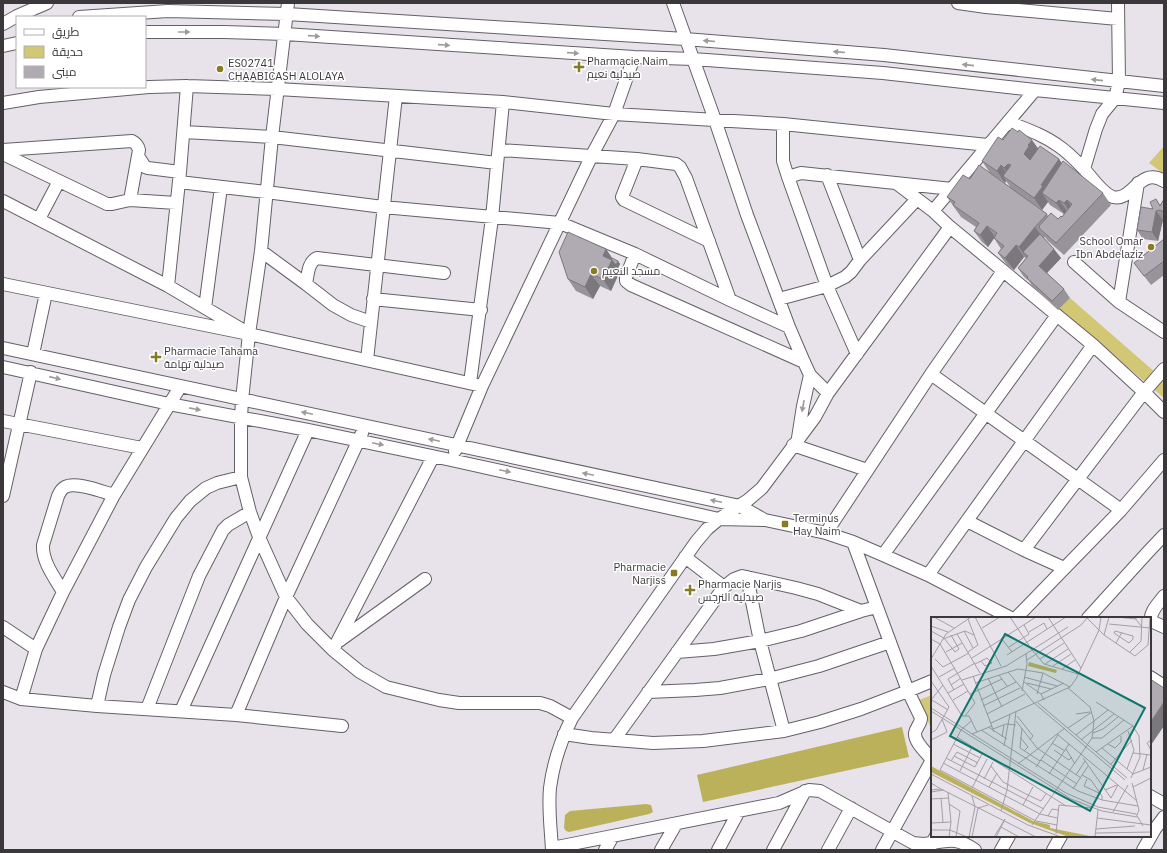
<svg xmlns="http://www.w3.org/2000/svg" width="1167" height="853" font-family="'IBM Plex Sans',Cairo,sans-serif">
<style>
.green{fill:#d1c774}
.forest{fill:#bcb15b}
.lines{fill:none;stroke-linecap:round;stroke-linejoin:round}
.minor-casing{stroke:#656067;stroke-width:14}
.minor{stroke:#fff;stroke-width:12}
.wall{fill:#979399;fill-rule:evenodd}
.shaded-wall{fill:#7b787d}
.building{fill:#b0abb2;stroke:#7b787d}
.oneway{fill:#9d9c9d}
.poi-dot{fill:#877c22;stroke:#fff;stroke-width:1.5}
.labels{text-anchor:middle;stroke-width:3;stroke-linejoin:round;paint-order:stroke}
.poi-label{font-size:11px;fill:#3b383b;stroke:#fff;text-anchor:start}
.inset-road{fill:none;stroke:#a39fa4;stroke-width:1}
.view{fill:#0f766e;fill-opacity:0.15;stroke:#0f766e;stroke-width:2}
.inset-edge{fill:none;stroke:#3b383b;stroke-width:2}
</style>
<rect width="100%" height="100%" fill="#e8e3ea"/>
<path class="green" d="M1164 146V174L1149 163Z
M1070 298 1164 380V398L1059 309Z
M932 695V724L930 726 919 700Z"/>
<path class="forest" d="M902 727 909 757 703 802 697 775Z
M646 804 651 805 653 812 649 814 569 832 566 831 564 828 565 815 570 811Z"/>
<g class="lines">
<g class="minor-casing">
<path id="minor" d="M288 3 272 137 261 251 249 334 242 400 241 418V477L250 512 259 537 286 597 307 624 333 650 360 672 386 687 439 700 459 703H540L550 706 572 718
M673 3 715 120 747 215 789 327 804 362 810 375 828 393
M958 3 986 7 1118 19
M79 17 168 11 287 14 685 39 884 55 1164 86
M3 24 17 16 47 3
M145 32H224L285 34 634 57 693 59 883 73 1035 90 1164 103
M3 46 17 43
M3 103 39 97 149 87 187 86 277 89 503 102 614 114 783 124 988 145
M1008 122C1026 129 1044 135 1060 147 1069 153 1077 162 1085 170 1092 178 1103 194 1113 197 1133 202 1139 166 1164 181
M783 124V161L788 177 827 286 857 354
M184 132 272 137 497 163
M3 150 132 141C136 143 138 145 139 150L130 200
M499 150 637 159 676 164 680 167 686 178 730 300
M3 154 107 204H112L130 200 176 203
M138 156 145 167 148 168 180 172
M637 159 622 197 624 200 709 241
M1084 169 1096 129 1102 114 1115 98 1119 82 1118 3
M827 175 860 260
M788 177 801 173 952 189
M179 182 266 192 383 207 560 223 635 254 730 300 789 327
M896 183 933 211 950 227 1093 345 1144 392 1164 412
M1138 183 1119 302 1164 332
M3 201 168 286 241 329
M933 211 1035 90
M39 219 59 181
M261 251 306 284 333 305 351 315 371 322
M635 254 626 277V281L631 285 804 362
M1074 262 1119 302
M3 284 249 334 482 386
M306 284C308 274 308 262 317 258L444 273
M168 286 180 172 187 86
M373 299 481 310
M779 299 827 286 845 277 851 272 860 260 917 199
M205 308 221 187
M3 348 740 506 763 519
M33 354 46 293
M367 360 396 96
M3 367 169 404 308 430 451 460 719 519 765 520 826 533 853 542 883 555 928 575 1011 618
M931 374 1121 510
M470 383 492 218 503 102
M3 421 142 448
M798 438 803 406 810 375
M793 445 867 470
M455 451 482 386 592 155 614 114 634 57
M3 496 31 372
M967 521 1024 550 1064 568
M826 533 931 374 1003 271
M853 542 908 691 921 718C921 724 916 727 915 733 914 742 927 753 932 760
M1024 550 1144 392 1164 369
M883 555 1057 315
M685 557 724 587 734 579 742 576 796 588 818 594 861 611 877 607
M928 575 1093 345
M747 577 760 641 784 731
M63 592C55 578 42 562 43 545L58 496C60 492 61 489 65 487 76 481 103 492 114 495
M1164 596C1159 603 1149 612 1151 621L1164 627
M1016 618 1121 510 1164 460
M1088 618 1148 552 1164 535
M3 627 36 649
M339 641 425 579
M333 650 433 457
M677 652 714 649 760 641 801 631 861 611
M1150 677 1164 686
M3 692 21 699 97 706 236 715 342 726
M648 692 695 690 720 688 769 679 819 666 890 642
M21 699 36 649 63 592 114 495 180 387
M97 706 104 675 119 627 129 600 146 567 176 518 190 501 206 488 217 483 241 477
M147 709 199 576 223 530 228 525 250 512
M181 711 308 430
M236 715 286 597 362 433
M564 734 591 738 653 743 703 741 784 731 820 722 861 709 908 691 932 681
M614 740 724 587
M1150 796 1164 804
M552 848 779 803 809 790 820 791 913 843 923 844 932 843 936 836
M930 848 932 843C951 840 958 838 975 850
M552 850C551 830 548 808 550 788 553 764 561 740 572 718L696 542 707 529 719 519 748 500 762 488 815 417 828 393 950 227
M605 850 613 836
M661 850 676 824
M718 850 739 811
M773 850 805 791
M828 850 851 808
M882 850 932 760
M1001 850 1009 836
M1053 850 1061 836
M1143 850 1155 829 1164 817"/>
</g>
<use href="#minor" class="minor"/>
</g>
<path class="wall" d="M1003 140 1038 149 1059 159 1061 163 1103 193 1111 205 1064 255 1048 241 1045 237 1044 238 1061 258 1047 273 1064 289 1070 298 1058 310 1033 287 1029 281 1024 277 1018 268 1026 258 1024 257 1014 270 1007 265 998 253 1001 249 994 238 988 247 982 242 974 231 976 227 961 217 947 197 970 179 990 173 982 161ZM992 174 1005 183 1006 181 1011 188 1042 210 1048 202 1050 205 1064 214 1062 217 1058 219 1048 216 1047 214Z
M1156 199 1160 205 1164 199V219L1163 220 1158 241 1143 239 1137 230 1153 209Z
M1164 239V275L1151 285 1134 263Z
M606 249 612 258 618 261 620 264 618 268 620 271 611 291 600 286 593 299 576 291 568 279Z"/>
<path class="shaded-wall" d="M1032 140 1040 151 1032 166 1024 154 1028 145Z
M1059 159 1067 171 1042 193 1048 202 1042 210 1034 198 1041 185Z
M1008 164 1016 175 1012 180 1004 168Z
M1001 165 1009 177 1003 176 1006 181 1005 183 997 171Z
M1059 200 1067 211 1064 214 1056 203Z
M1067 200 1075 212 1072 215 1064 203Z
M1156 211 1163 220 1158 241 1152 232Z
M987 226 995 237 988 247 980 235Z
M1035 227 1043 238 1023 252 1027 258V259L1019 247Z
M1016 245 1024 257 1014 270 1005 258Z
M606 249 614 261H618L620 264 618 268 620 271 611 291 603 279V256Z
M1054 249 1061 258 1045 275 1039 266Z
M591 274 600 286 593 299 585 287Z
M1164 702V726L1151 745 1150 743V723Z"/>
<path class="building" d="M1012 128 1018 132 1019 130 1032 140 1028 145 1029 146 1024 154 1030 160 1040 146 1059 159 1041 185 1043 186 1034 198 1003 176 1011 165 1008 164 1004 168 1001 165 997 171 982 161 998 137 1003 140Z
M1063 161 1103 193 1056 243 1040 229 1039 226 1051 213 1058 219 1061 216 1062 217 1072 204 1067 200 1064 203 1059 200 1056 203 1042 193Z
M979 165 1047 214 1035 227 1019 247 1016 245 1005 258 998 253 1004 246 994 238 997 233 987 226 980 235 974 231 979 223 953 205 955 202 947 197 963 175 970 179Z
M1156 199 1160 206 1164 199V212L1160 210 1156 211 1152 232 1137 230 1141 207 1153 209 1150 202Z
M568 232 606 249 603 256 612 260 603 279 591 274 585 287 568 279 559 252Z
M1040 234 1054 249 1039 266 1064 289 1052 301 1027 278 1028 277 1018 268 1028 256 1023 252Z
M1164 239V261L1144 276 1134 263Z
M612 258 618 261 616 265 611 259Z
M1150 679 1164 688V702L1150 723Z"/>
<defs><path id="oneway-solid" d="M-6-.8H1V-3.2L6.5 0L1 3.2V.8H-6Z"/></defs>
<g class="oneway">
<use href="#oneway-solid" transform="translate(184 32)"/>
<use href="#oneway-solid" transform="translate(314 36) rotate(4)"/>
<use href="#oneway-solid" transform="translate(709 41) rotate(-175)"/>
<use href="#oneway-solid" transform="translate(444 45) rotate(4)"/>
<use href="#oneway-solid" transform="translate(839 52) rotate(-175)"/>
<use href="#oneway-solid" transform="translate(573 53) rotate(4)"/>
<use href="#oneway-solid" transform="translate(968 65) rotate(-174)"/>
<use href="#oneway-solid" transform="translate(1097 80) rotate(-174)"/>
<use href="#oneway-solid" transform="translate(55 378) rotate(13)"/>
<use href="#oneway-solid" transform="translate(803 406) rotate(101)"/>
<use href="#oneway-solid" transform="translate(195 409) rotate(11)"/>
<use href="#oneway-solid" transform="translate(307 413) rotate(-168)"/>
<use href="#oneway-solid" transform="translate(434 440) rotate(-168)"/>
<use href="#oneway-solid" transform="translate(378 444) rotate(12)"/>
<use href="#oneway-solid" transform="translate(505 471) rotate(12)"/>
<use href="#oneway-solid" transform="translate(588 474) rotate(-168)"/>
<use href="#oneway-solid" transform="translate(716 501) rotate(-168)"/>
</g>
<g class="poi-dot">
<path d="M577 61h4v4h4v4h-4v4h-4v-4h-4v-4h4z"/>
<circle cx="220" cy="69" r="4"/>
<circle cx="1151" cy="247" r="4"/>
<circle cx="594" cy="271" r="4"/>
<path d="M154 351h4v4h4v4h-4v4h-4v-4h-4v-4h4z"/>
<rect x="781" y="520" width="8" height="8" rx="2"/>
<rect x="670" y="569" width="8" height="8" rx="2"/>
<path d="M688 584h4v4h4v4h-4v4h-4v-4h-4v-4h4z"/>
</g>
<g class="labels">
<g class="poi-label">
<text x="587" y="65">Pharmacie Naim<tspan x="587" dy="13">صيدلية نعيم</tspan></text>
<text x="228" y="67">ES02741<tspan x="228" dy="13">CHAABICASH ALOLAYA</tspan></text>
<text x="1143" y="245" text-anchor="end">School Omar<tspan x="1143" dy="13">Ibn Abdelaziz</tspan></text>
<text x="602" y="275">مسجد النعيم</text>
<text x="164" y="355">Pharmacie Tahama<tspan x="164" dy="13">صيدلية تهامة</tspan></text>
<text x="793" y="522">Terminus<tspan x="793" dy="13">Hay Naim</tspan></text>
<text x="666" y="571" text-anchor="end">Pharmacie<tspan x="666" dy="13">Narjiss</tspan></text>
<text x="698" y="588">Pharmacie Narjis<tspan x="698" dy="13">صيدلية النرجس</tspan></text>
</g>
</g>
<g transform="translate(931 617)">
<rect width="220" height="220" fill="#e8e3ea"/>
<path d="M98 45 126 53 125 56 97 49ZM0 149 102 204 119 208V211L164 220H138L99 206 0 155Z" fill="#bcb15b"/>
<path class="inset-road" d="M3 0 23 11M44 0 70 49M79 0 101 33 137 10M117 0 150 51M155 0 173 18 204 39 217 28 219 0M186 0 205 2V0M203 0 211 10M37 2 47 28 37 35M178 7 219 11M0 9 17 15M51 11 69 0M0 14 13 21M33 14 42 31M184 14 202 19V22L198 26 183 16ZM98 15 113 6 116 12M26 17 49 56M173 18 178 0M13 21 24 35 28 32 20 18M70 21 81 35M0 22 9 27 44 86 34 99M12 22 34 14 43 18M185 26 191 15M78 30 98 17 93 8M15 35 31 26M198 36 210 24 211 0M76 38 135 0M41 41 105 0M0 42 15 17 40 0M4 42 12 50 38 36M109 42 133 26M96 43 150 8 156 1M44 47 56 41 61 46 54 49 50 44M114 47 137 32M0 49 31 99H38L46 115M122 49 140 37M131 52 144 43M77 55 103 86 194 163M68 58 76 69M42 59 63 115M8 60 24 51M93 60 126 69M57 61 71 90M31 63 75 49 101 33 113 47 147 57M0 64 18 90 5 113 0 116M93 65 110 77 113 83M44 66 87 52 112 56 139 70M96 66 120 72M20 68 30 61M23 73 17 62 44 46M91 74 96 47 95 37M17 76 33 67M39 77 71 62M106 77 112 56M110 77 133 66M0 83 12 68M1 83 17 93M22 83 37 74M50 83 85 65M165 85 202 109 208 119 209 140 200 161M107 86 196 161M52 89 89 71M0 91 135 176 167 190 205 197 212 209M0 94 140 182 171 194 206 200M56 97 94 77M145 97 159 95M86 99 102 119 99 123M40 104 30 113 9 153 105 204 126 208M85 104 106 131 150 161M60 106 139 70 145 62 168 13 170 0M57 110 76 122M91 111 89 131 109 144M137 111 161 95M62 112 75 107 85 108M50 113 147 174 171 183 207 189M162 116 172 112 187 100M41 117 61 109M126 117 206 184M145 118 177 93M26 120 135 189M71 120 73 108M89 120 97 130 93 134M161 121H171L193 103M0 123 16 115 11 102M150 123 183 97M220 123 216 126 220 133M121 126 134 134M22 127 49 141M177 127 184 131 190 125V119M73 129 79 97M171 131 202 157 220 150M135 132 144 147M123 133 138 143 141 140M165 135 202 109M202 136 220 138M23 139 44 150 51 137M15 141 113 192M152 141 180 181M110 143 146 167M20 144 26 135 47 146M12 146 109 197 126 201M87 147 134 111M180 147 201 123M60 149 72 165 97 178 110 184 115 177M105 150 127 118M196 152 203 133 197 114M212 153 216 137M29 154 41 130M0 157 97 208 130 220M118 157 138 127M145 158 154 144M151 158 160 163 171 179V183M53 162 62 145M156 162 153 169 168 176M0 166 10 172 0 173M201 166 208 193 206 198M58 170 66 156M202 170 220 161M41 171 56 142M10 172 105 220M142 172 157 149M174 173 186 168M0 175 13 173M17 175 20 205 18 220M10 181 12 205M180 181 187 168M0 182 17 181M18 187 29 194 25 220M92 188 102 170M128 188 161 191M70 194 76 173 85 94M182 195 197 168M117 199 121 192 127 193M166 201 220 208M0 206 20 205M101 208 161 121 163 104 159 90 137 71M70 210 88 220M165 212 204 209M0 213H19L36 220M165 216 220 215M125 217 128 188M38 220 44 190 41 179M41 220 47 191 57 188M63 220 74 202 65 220M164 220 167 193"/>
<path class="view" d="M74 17 214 91 159 194 19 119Z"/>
<rect width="220" height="220" class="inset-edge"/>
</g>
<rect width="1167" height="853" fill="none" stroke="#3b383b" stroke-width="8"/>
<rect x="16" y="16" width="130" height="72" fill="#ffffff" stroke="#b1afb1"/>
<rect x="24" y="29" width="20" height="6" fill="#ffffff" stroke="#b1afb1"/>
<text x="52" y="36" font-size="12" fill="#3b383b">طريق</text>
<rect x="24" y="46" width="20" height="12" fill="#d1c774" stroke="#b1afb1"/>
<text x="52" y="56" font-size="12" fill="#3b383b">حديقة</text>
<rect x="24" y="66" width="20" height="12" fill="#b0abb2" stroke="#b1afb1"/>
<text x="52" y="76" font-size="12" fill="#3b383b">مبنى</text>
</svg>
